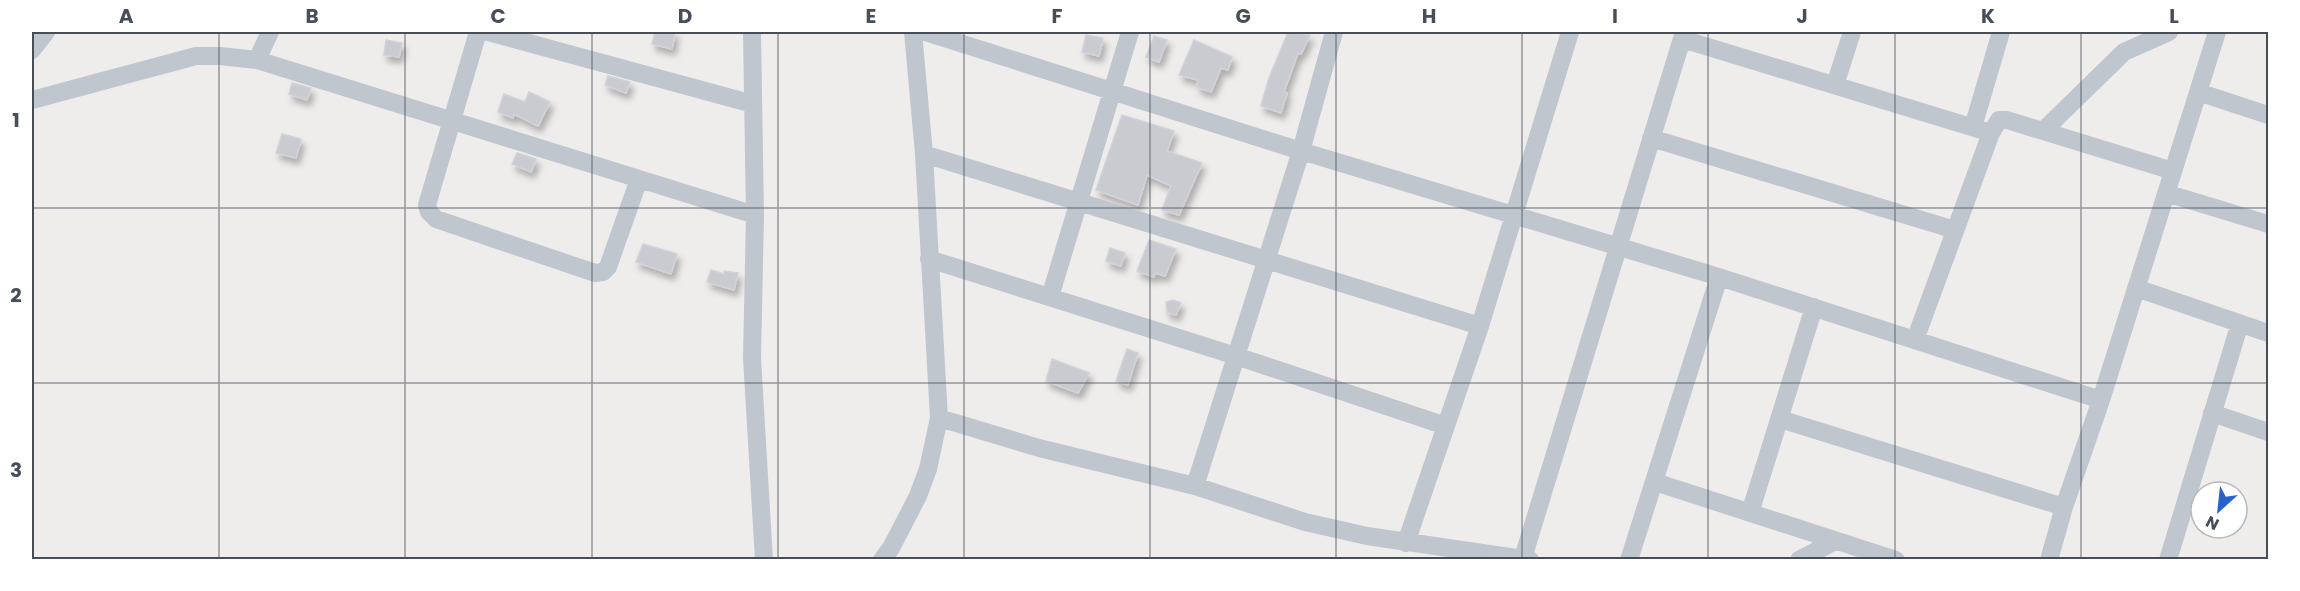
<svg xmlns="http://www.w3.org/2000/svg" width="2300" height="591" font-family="Poppins,sans-serif">
<style>
.building{fill:#cacbd1;stroke:#d1d2d8;stroke-width:1.5;filter:url(#shadow)}
.lines{fill:none;stroke-linecap:round;stroke-linejoin:round}
.minor{stroke:#bfc6ce;stroke-width:18}
.grid{fill:none;stroke:#474e58;stroke-width:1.5;stroke-opacity:0.55}
.neatline{fill:none;stroke:#474e58;stroke-width:2}
.grid-label{font-size:20px;text-anchor:middle;font-weight:bold;fill:#474e58}
</style>
<defs>
<filter id="shadow"><feDropShadow dx="3.5" dy="6" stdDeviation="3" flood-color="#0004"/></filter>
</defs>
<rect width="100%" height="100%" fill="#efedec"/>
<path class="building" d="M655 32H675L672 49 652 44Z
M1288 32 1310 35 1301 54 1298 53 1284 92 1287 93 1281 113 1261 106 1269 78Z
M1086 35 1103 38 1099 56 1082 52Z
M1154 36 1167 40 1159 62 1146 57Z
M386 40 402 43 399 57 384 55Z
M1194 40 1232 57 1228 70 1221 68 1211 92 1197 87 1198 80 1179 75Z
M608 76 630 82 626 93 605 85Z
M292 83 311 88 307 100 289 94Z
M529 92 550 102 538 126 514 114 513 118 498 112 504 94 525 102Z
M1122 115 1174 131 1167 151 1202 163 1179 215 1162 210 1171 186 1147 175 1138 205 1096 190Z
M282 134 301 139 296 158 276 153Z
M517 153 536 159 531 172 512 164Z
M1149 240 1176 249 1165 276 1155 273 1154 277 1137 271Z
M643 244 677 254 671 274 636 262Z
M1110 248 1125 253 1121 266 1106 261Z
M711 270 724 274V271L738 273 734 290 707 282Z
M1173 300 1181 303 1176 315 1167 312 1166 302Z
M1127 349 1138 353 1128 385 1116 381Z
M1052 359 1089 373 1078 393 1046 381Z"/>
<g class="lines">
<path class="minor" d="M478 32 427 205 429 212 436 219 595 273 603 272 608 267 639 179
M488 32 753 104
M752 32 755 215 752 358 764 560
M925 32 1301 151 1719 277 2101 400
M1682 39 1991 133
M32 50 46 32
M257 60 270 32
M1835 85 1852 32
M2198 92 2268 115
M32 100 196 56H220L257 60 755 215
M1973 127 2001 32
M2043 131 2124 52 2169 32
M1651 138 1955 230
M924 154 1480 326
M2166 193 2268 224
M929 259 1236 356 1446 426
M2136 288 2268 333
M1050 297 1130 32
M1915 340 1991 133 1999 120H2007L2173 171
M2212 413 2268 432
M939 418 1039 448 1195 486 1305 522 1367 536 1530 560
M1780 419 2064 507
M1655 482 1896 560
M1195 486 1301 151 1334 32
M1750 513 1814 307
M1406 543 1480 326 1570 32
M1523 558 1684 32
M882 560 891 548 918 496 928 469 939 418 924 154 913 32
M1629 560 1719 277
M1799 560 1835 541
M2049 560 2064 507 2101 400 2217 32
M2168 560 2240 323"/>
</g>
<path class="grid" d="M219 32V560M405 32V560M592 32V560M778 32V560M964 32V560M1150 32V560M1336 32V560M1522 32V560M1708 32V560M1895 32V560M2081 32V560M32 208H2268M32 383H2268"/>
<rect width="2300" height="591" fill="none" stroke="#ffffff" stroke-width="66"/>
<g transform="translate(2219 510) rotate(207)"><circle r="28" fill="#ffffff" stroke="#b5b8bc" stroke-width="1.5"/>
<path d="M0-4.5L10 22L0 15L-10 22Z" fill="#2862cd"/>
<text y="-9" font-size="16" font-weight="bold" text-anchor="middle" fill="#474e58">N</text>
</g>
<rect x="33" y="33" width="2234" height="525" class="neatline"/>
<g class="grid-label">
<text x="126" y="23">A</text>
<text x="312" y="23">B</text>
<text x="498" y="23">C</text>
<text x="685" y="23">D</text>
<text x="871" y="23">E</text>
<text x="1057" y="23">F</text>
<text x="1243" y="23">G</text>
<text x="1429" y="23">H</text>
<text x="1615" y="23">I</text>
<text x="1802" y="23">J</text>
<text x="1988" y="23">K</text>
<text x="2174" y="23">L</text>
<text x="16" y="127">1</text>
<text x="16" y="302">2</text>
<text x="16" y="477">3</text>
</g>
</svg>
